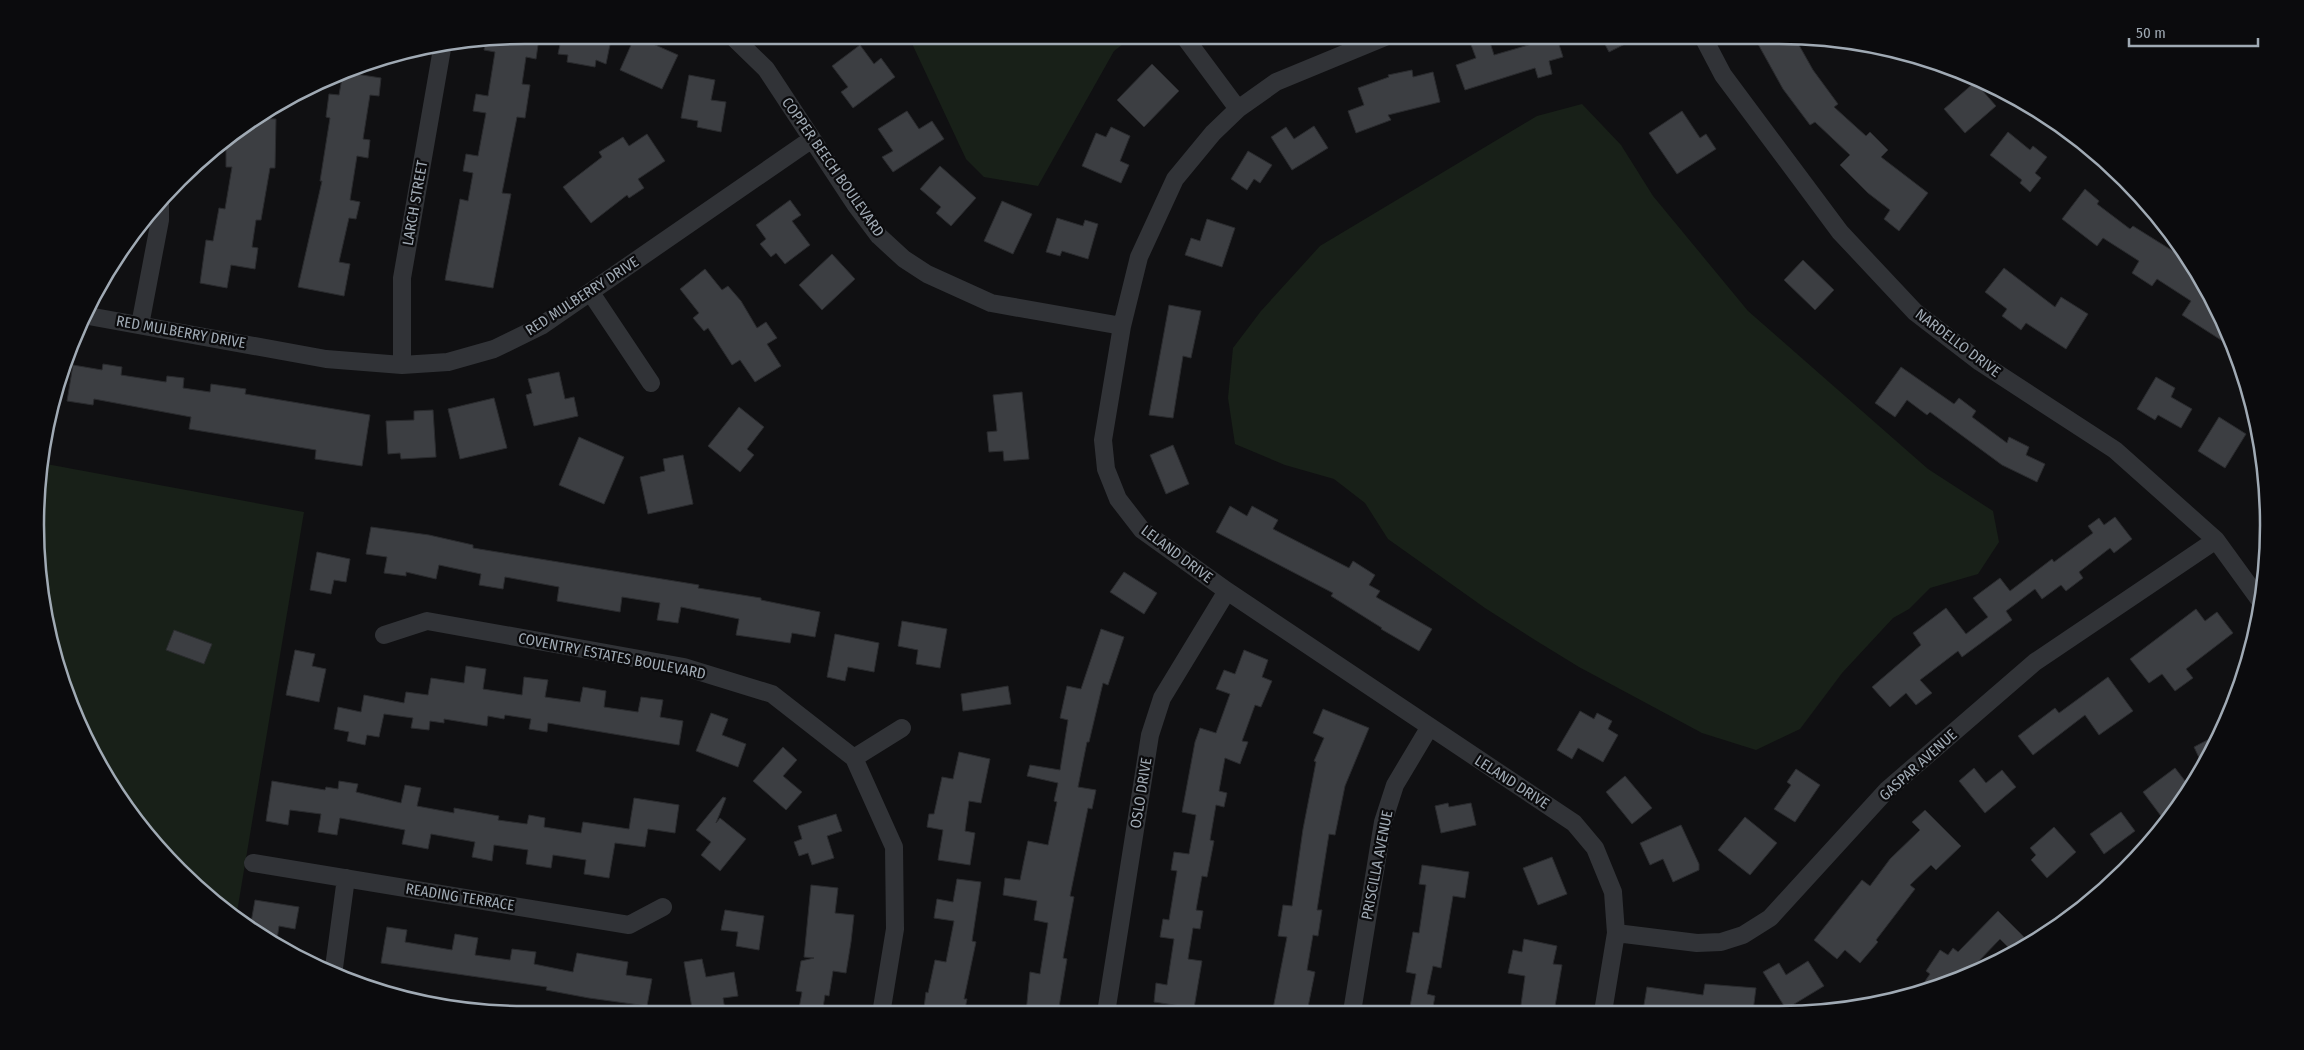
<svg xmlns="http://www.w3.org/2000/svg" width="2304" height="1050" font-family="'Fira Sans Condensed',sans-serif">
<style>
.green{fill:#182018}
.building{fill:#3c3e42;stroke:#2a2b2e}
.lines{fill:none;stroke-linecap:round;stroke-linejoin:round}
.minor{stroke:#313337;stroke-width:18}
.labels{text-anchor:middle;stroke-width:4.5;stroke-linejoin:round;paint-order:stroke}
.street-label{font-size:15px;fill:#a0aab4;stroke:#0b0b0d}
.rim{fill:none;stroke:#a0aab4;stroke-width:2.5}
</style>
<rect width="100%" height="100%" fill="#101012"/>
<path class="green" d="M908 35H1135L1114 51 1038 186 984 177 966 159Z
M1582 104 1621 145 1653 196 1748 311 1928 469 1993 511 1999 542 1978 574 1930 588 1909 609 1893 618 1842 673 1800 729 1756 750 1702 733 1579 667 1535 640 1485 608 1388 539 1365 503 1334 479 1285 465 1235 444 1228 398 1233 348 1261 311 1320 246 1537 116Z
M41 463 304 512 236 918 202 894 156 848 101 770 61 683 39 589 35 525Z"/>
<path class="building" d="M522 35 539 38 536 59 526 57 522 84 530 85 525 118 517 117 502 193 511 194 493 288 445 280 460 199 468 201 473 173 463 171 466 154 478 156 486 113 473 111 476 94 488 96 495 52 484 50 486 39Z
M562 35H612L606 64 596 60 595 67 567 62 568 55 558 54Z
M1529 35H1556L1563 57 1549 61 1552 74 1538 78 1535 68 1465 90 1456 65 1476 58 1470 42 1488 36 1494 55 1532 44Z
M1600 35H1643L1609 52Z
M1753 35H1780L1785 44 1795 38 1813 70 1838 104 1834 107 1866 136 1870 132 1888 150 1881 157 1928 193 1899 231 1884 219 1890 210 1868 193 1840 165 1850 155 1815 122 1810 125 1783 89Z
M635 36 678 55 662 89 620 70Z
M860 45 874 64 881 58 895 77 853 108 841 92 848 87 832 66Z
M1152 64 1179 91 1144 127 1117 100Z
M1412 70 1413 77 1433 72 1440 102 1388 115 1391 120 1356 133 1348 111 1364 105 1358 88 1389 77 1388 75Z
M343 72 381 78 379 96 370 95 363 139 370 140 368 158 357 156 350 200 360 202 356 219 349 218 339 262 350 264 344 296 298 287 322 181H320L330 118 326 117 329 94 339 95Z
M689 75 715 80 711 100 726 102 721 132 697 127 698 121 681 118Z
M1975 82 1996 106 1965 133 1944 109Z
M907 111 919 129 932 121 944 139 893 172 882 157 893 151 878 129Z
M1682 111 1700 138 1706 134 1716 149 1677 174 1649 133Z
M255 118 276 119 275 168H270L261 220H256L252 247 258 248 255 269 231 265 227 288 200 283 206 240 213 241 219 208 225 209 232 167H226V139Z
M1314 126 1328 148 1292 170 1271 137 1286 127 1294 139Z
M1111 127 1130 136 1120 161 1129 165 1121 183 1082 166 1096 133 1106 137Z
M2008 132 2030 150 2033 146 2047 157 2035 173 2041 178 2030 192 2020 183 2022 180 1990 155Z
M647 134 665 161 638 179 644 188 629 198 627 195 591 223 563 187 602 157 599 152 623 137 629 146Z
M1248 151 1272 165 1260 183 1254 179 1247 190 1231 179Z
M940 166 976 198 951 226 936 213 941 207 920 189Z
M2085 189 2099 201 2097 204 2130 229 2133 226 2192 263 2232 337 2235 349 2182 315 2191 301 2157 279 2152 286 2132 273 2139 261 2103 238 2097 246 2062 219Z
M790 200 801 215 792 221 810 245 785 264 776 253 771 257 760 244 766 239 756 225Z
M1002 201 1032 214 1013 254 984 241Z
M1057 218 1083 226 1085 220 1098 224 1088 259 1062 251 1060 256 1046 252Z
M1207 219 1235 228 1222 267 1185 255 1191 238 1200 241Z
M832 254 855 279 822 310 799 285Z
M1803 260 1834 290 1815 310 1784 280Z
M2004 268 2055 307 2061 297 2088 314 2066 349 2026 323 2021 330 2002 316 2007 309 1985 292Z
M705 269 722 290 728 286 741 301 757 328 766 322 777 338 767 344 781 366 755 382 740 360 732 365 708 328 704 331 693 318 699 313 680 289Z
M1169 305 1201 311 1191 358 1183 356 1173 418 1149 415Z
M103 364 122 367 121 375 166 382 167 376 184 378 183 388 210 392 211 384 246 389 245 394 370 415 362 466 315 459 316 450 189 429 191 417 94 399 93 405 67 401 73 365 102 370Z
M1901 367 1954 404 1959 398 1976 411 1972 417 2007 443 2009 437 2029 447 2026 455 2045 464 2037 482 2002 465 1930 412 1927 415 1907 400 1895 417 1875 403Z
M559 372 565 399 574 397 578 416 534 426 526 395 532 393 528 379Z
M2156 377 2175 388 2171 397 2192 409 2181 428 2158 415 2155 420 2137 409Z
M1022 392 1029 459 1004 461 1003 451 989 452 987 432 997 431 993 395Z
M494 398 507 448 460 459 448 409Z
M739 407 764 427 747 449 754 455 740 472 708 446Z
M433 410 436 457 401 459 400 453 388 454 386 421 414 420V411Z
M2219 417 2246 434 2225 468 2198 451Z
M579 437 624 457 604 504 559 485Z
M1173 445 1189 484 1166 494 1150 455Z
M683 455 693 504 648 514 640 477 665 471 663 459Z
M1230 506 1247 516 1252 506 1278 520 1273 529 1349 568 1353 561 1375 575 1369 585 1380 591 1376 597 1432 629 1419 651 1381 629 1382 628 1331 596 1333 593 1216 532Z
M2115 517 2132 539 2114 553 2110 548 2079 572 2083 578 2066 591 2061 585 2042 599 2035 589 2006 611 2012 620 1962 657 1958 651 1920 680 1932 693 1916 705 1906 693 1890 707 1872 687 1921 645 1913 633 1946 608 1966 634 1988 617 1973 598 2000 578 2010 591 2052 559 2054 562 2093 533 2088 526 2099 518 2104 525Z
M371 527 429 535 473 545V548L699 585 698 588 761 598V600L820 612 815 637 792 633 790 643 736 635 739 619 681 607 678 623 657 620 660 603 622 597 620 612 557 601 559 587 505 577 503 589 479 585 481 574 439 565 436 579 406 572V576L384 573 387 557 366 554Z
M317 552 350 559 346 582 334 580 331 594 310 590Z
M1124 572 1157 593 1144 614 1110 592Z
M2196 609 2205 621 2217 612 2233 633 2186 669 2193 678 2175 691 2162 674 2149 683 2130 659Z
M902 621 947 629 940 668 916 664 918 650 898 646Z
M1101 629 1124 637 1108 685 1103 683 1089 742H1087L1078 787 1096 790 1092 809 1088 808 1070 896 1074 897 1063 958 1067 959 1058 1013H1026L1030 972 1040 974 1048 923 1034 920 1037 901 1003 895 1005 878 1020 880 1028 841 1048 845 1057 802 1054 801 1058 783 1027 776 1030 765 1060 770 1068 720 1060 718 1067 686 1081 689Z
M174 630 212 644 204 664 166 650Z
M835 634 879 643 874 672 848 667 845 681 827 677Z
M295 650 315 654 312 666 326 669 319 702 286 695Z
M1244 650 1268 660 1262 677 1272 681 1261 707 1255 705 1242 741 1248 742 1240 764 1225 758 1219 791 1227 793 1224 807 1216 805 1210 840 1214 841 1207 877 1202 876 1196 910 1203 911 1200 929 1193 928 1188 959 1202 961 1194 1008 1154 1002 1156 983 1167 985 1174 939 1160 937 1163 919 1169 920 1177 871 1171 870 1174 852 1189 854 1196 815 1182 812 1195 742 1200 728 1216 733 1230 694 1216 689 1224 670 1235 674Z
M466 666 486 669 483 689 522 695 524 677 548 680 545 697 580 702 583 687 606 691 604 707 638 712 641 697 663 700 660 717 683 721 679 745 548 723 547 732 529 729 531 719 505 715 504 719 488 716 487 726 444 719V723L430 721 429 730 411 728 413 718 384 714 379 737 367 735 365 745 347 741 349 732 334 729 338 707 361 712 364 695 404 703 406 692 428 695 431 678 464 683Z
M2108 677 2133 711 2099 735 2085 715 2033 755 2018 736 2055 708 2059 713Z
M1008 686 1011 704 963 711 961 694Z
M1323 709 1369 728 1345 786 1335 835 1329 834 1317 910H1322L1318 936 1313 935 1307 970 1315 972 1307 1012 1292 1013 1273 1009 1287 937 1278 936 1283 905 1292 906 1303 829 1316 762 1314 761 1324 738 1313 733Z
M1580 711 1594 719 1597 713 1612 721 1608 729 1618 735 1603 762 1578 748 1572 759 1557 750Z
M711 713 728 719 722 735 746 744 738 767 696 751Z
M2219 734 2208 753 2202 764 2194 747Z
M783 747 797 760 783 776 802 792 786 810 753 781Z
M959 752 990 759 981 803 969 801 965 831 975 833 970 865 938 860 943 830 927 827 929 814H934L942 777 953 779Z
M1974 768 1986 783 2002 770 2016 787 1985 813 1959 781Z
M2175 768 2189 786 2167 824 2143 792Z
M1796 769 1820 785 1795 822 1774 809 1791 785 1787 782Z
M1625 776 1652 808 1632 824 1606 792Z
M272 781 325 790 326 787 338 789 339 781 358 784 356 792 401 803 405 785 421 788 417 806 454 813V808L499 816 498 820 527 824 529 815 545 818 544 827 581 833 583 822 629 829 634 798 679 805 675 833 648 829 645 847 615 843 609 878 584 874 586 860 553 855 551 868 526 864 528 850 494 845 492 861 472 857 475 842 431 834 428 849 402 844 405 830 340 818 337 835 318 832 321 814 290 810 288 825 266 821Z
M723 797 726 798 716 823 720 818 746 839 720 871 701 855 711 842 696 830Z
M1448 803 1449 807 1471 803 1476 825 1441 833 1435 806Z
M1925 810 1961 846 1936 870 1931 865 1910 885 1915 889 1876 940 1878 942 1860 963 1845 950 1837 959 1814 940 1862 880 1870 886 1890 859 1920 830 1912 822Z
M2121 812 2135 831 2104 854 2090 834Z
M836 814 842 831 827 836 834 858 812 865 808 853 799 856 794 842 802 839 798 826Z
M1745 817 1777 843 1750 875 1718 850Z
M1681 825 1699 864V870L1673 882 1663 859 1650 865 1640 843Z
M2054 827 2076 852 2047 878 2031 860 2036 855 2030 848Z
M1552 857 1567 894 1538 905 1523 868Z
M1422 865 1469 872 1465 898 1453 896 1441 968 1433 966 1427 994 1435 996 1432 1012H1409L1416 974 1406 972 1413 932 1419 933 1426 885 1419 884Z
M957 879 981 882 972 941 976 942 964 999H967L964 1014H935L936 1010 924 1008 926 992 928 993 935 960 946 962 954 921 934 918 937 899 953 902Z
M811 885 838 888 835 913 854 915 851 942 846 973 833 971 829 996 825 995 822 1014H798L802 992 796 991 801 961 814 958 804 957Z
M255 900 299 907 295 929 279 926 276 946 250 928Z
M725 910 764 916 759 950 736 946 738 932 721 930Z
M1998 911 2024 937 2011 950 2000 939 1976 964 1982 969 1967 978 1919 990 1930 974 1926 971 1940 950 1948 955 1953 948 1958 952Z
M387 927 407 930 405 942 452 950 455 934 478 938 475 955 510 960 512 949 536 952 534 964 573 972 577 953 628 962 626 975 652 979 647 1006 589 998 546 990 547 987 381 963Z
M1524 939 1557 946 1553 964 1562 965 1554 1012H1520L1525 976 1508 973 1513 950 1522 952Z
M702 959 706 977 734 972 738 996 723 998 725 1010 705 1013 703 1006 692 1008 684 962Z
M1808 961 1824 986 1786 1009 1763 972 1779 963 1786 975Z
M1705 984 1756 988 1753 1011H1643L1647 987 1703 995Z"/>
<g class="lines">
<path class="minor" d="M731 35 766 69 855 204 879 236 904 259 927 274 991 303 1122 326
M1183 35 1238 109
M1390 35 1276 82 1238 109 1213 133 1175 179 1139 257 1122 326 1103 440 1106 469 1118 499 1142 530 1227 591 1574 823 1595 848 1613 892 1616 933 1603 1012
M1702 35 1723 75 1840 232 1915 312 1980 362 2115 450 2216 540 2261 602
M591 293 651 383
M83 315 326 359 402 365 448 362 494 349 541 326 812 139
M140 325 160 220V198
M402 365V278L443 43
M384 635 427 621 684 667 772 694 854 758 894 847 895 929 881 1014
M854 758 902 728
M253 863 629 925 663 907
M1616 933 1697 943 1721 942 1743 935 1770 918 1887 790 2035 662 2216 540
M333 975 346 878
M1352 1012 1383 822 1395 785 1429 728
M1106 1013 1150 735 1162 698 1227 591"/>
</g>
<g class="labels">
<g class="street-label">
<text transform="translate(833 167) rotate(55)" y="5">COPPER BEECH BOULEVARD</text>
<text transform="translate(415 203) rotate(-80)" y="5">LARCH STREET</text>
<text transform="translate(582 296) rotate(-33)" y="5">RED MULBERRY DRIVE</text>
<text transform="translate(181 332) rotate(10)" y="5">RED MULBERRY DRIVE</text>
<text transform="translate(1958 343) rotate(37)" y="5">NARDELLO DRIVE</text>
<text transform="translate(1177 554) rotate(37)" y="5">LELAND DRIVE</text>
<text transform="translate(612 656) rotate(11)" y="5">COVENTRY ESTATES BOULEVARD</text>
<text transform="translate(1918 765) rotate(-42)" y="5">GASPAR AVENUE</text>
<text transform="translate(1512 782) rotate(33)" y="5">LELAND DRIVE</text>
<text transform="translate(1141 793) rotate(-81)" y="5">OSLO DRIVE</text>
<text transform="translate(1377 865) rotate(-79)" y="5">PRISCILLA AVENUE</text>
<text transform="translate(460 897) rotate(9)" y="5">READING TERRACE</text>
</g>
</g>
<path d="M0 0H2304V1050H0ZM525 44H1779A481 481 0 0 1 2260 525V525A481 481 0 0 1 1779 1006H525A481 481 0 0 1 44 525V525A481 481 0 0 1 525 44Z" fill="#0b0b0d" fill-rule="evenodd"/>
<path class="rim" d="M525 44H1779A481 481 0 0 1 2260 525V525A481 481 0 0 1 1779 1006H525A481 481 0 0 1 44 525V525A481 481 0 0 1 525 44Z"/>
<path d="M2129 38v8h129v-8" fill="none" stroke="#a0aab4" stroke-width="2.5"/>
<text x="2136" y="38" font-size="15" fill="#a0aab4" stroke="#0b0b0d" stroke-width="4" paint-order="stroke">50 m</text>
</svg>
